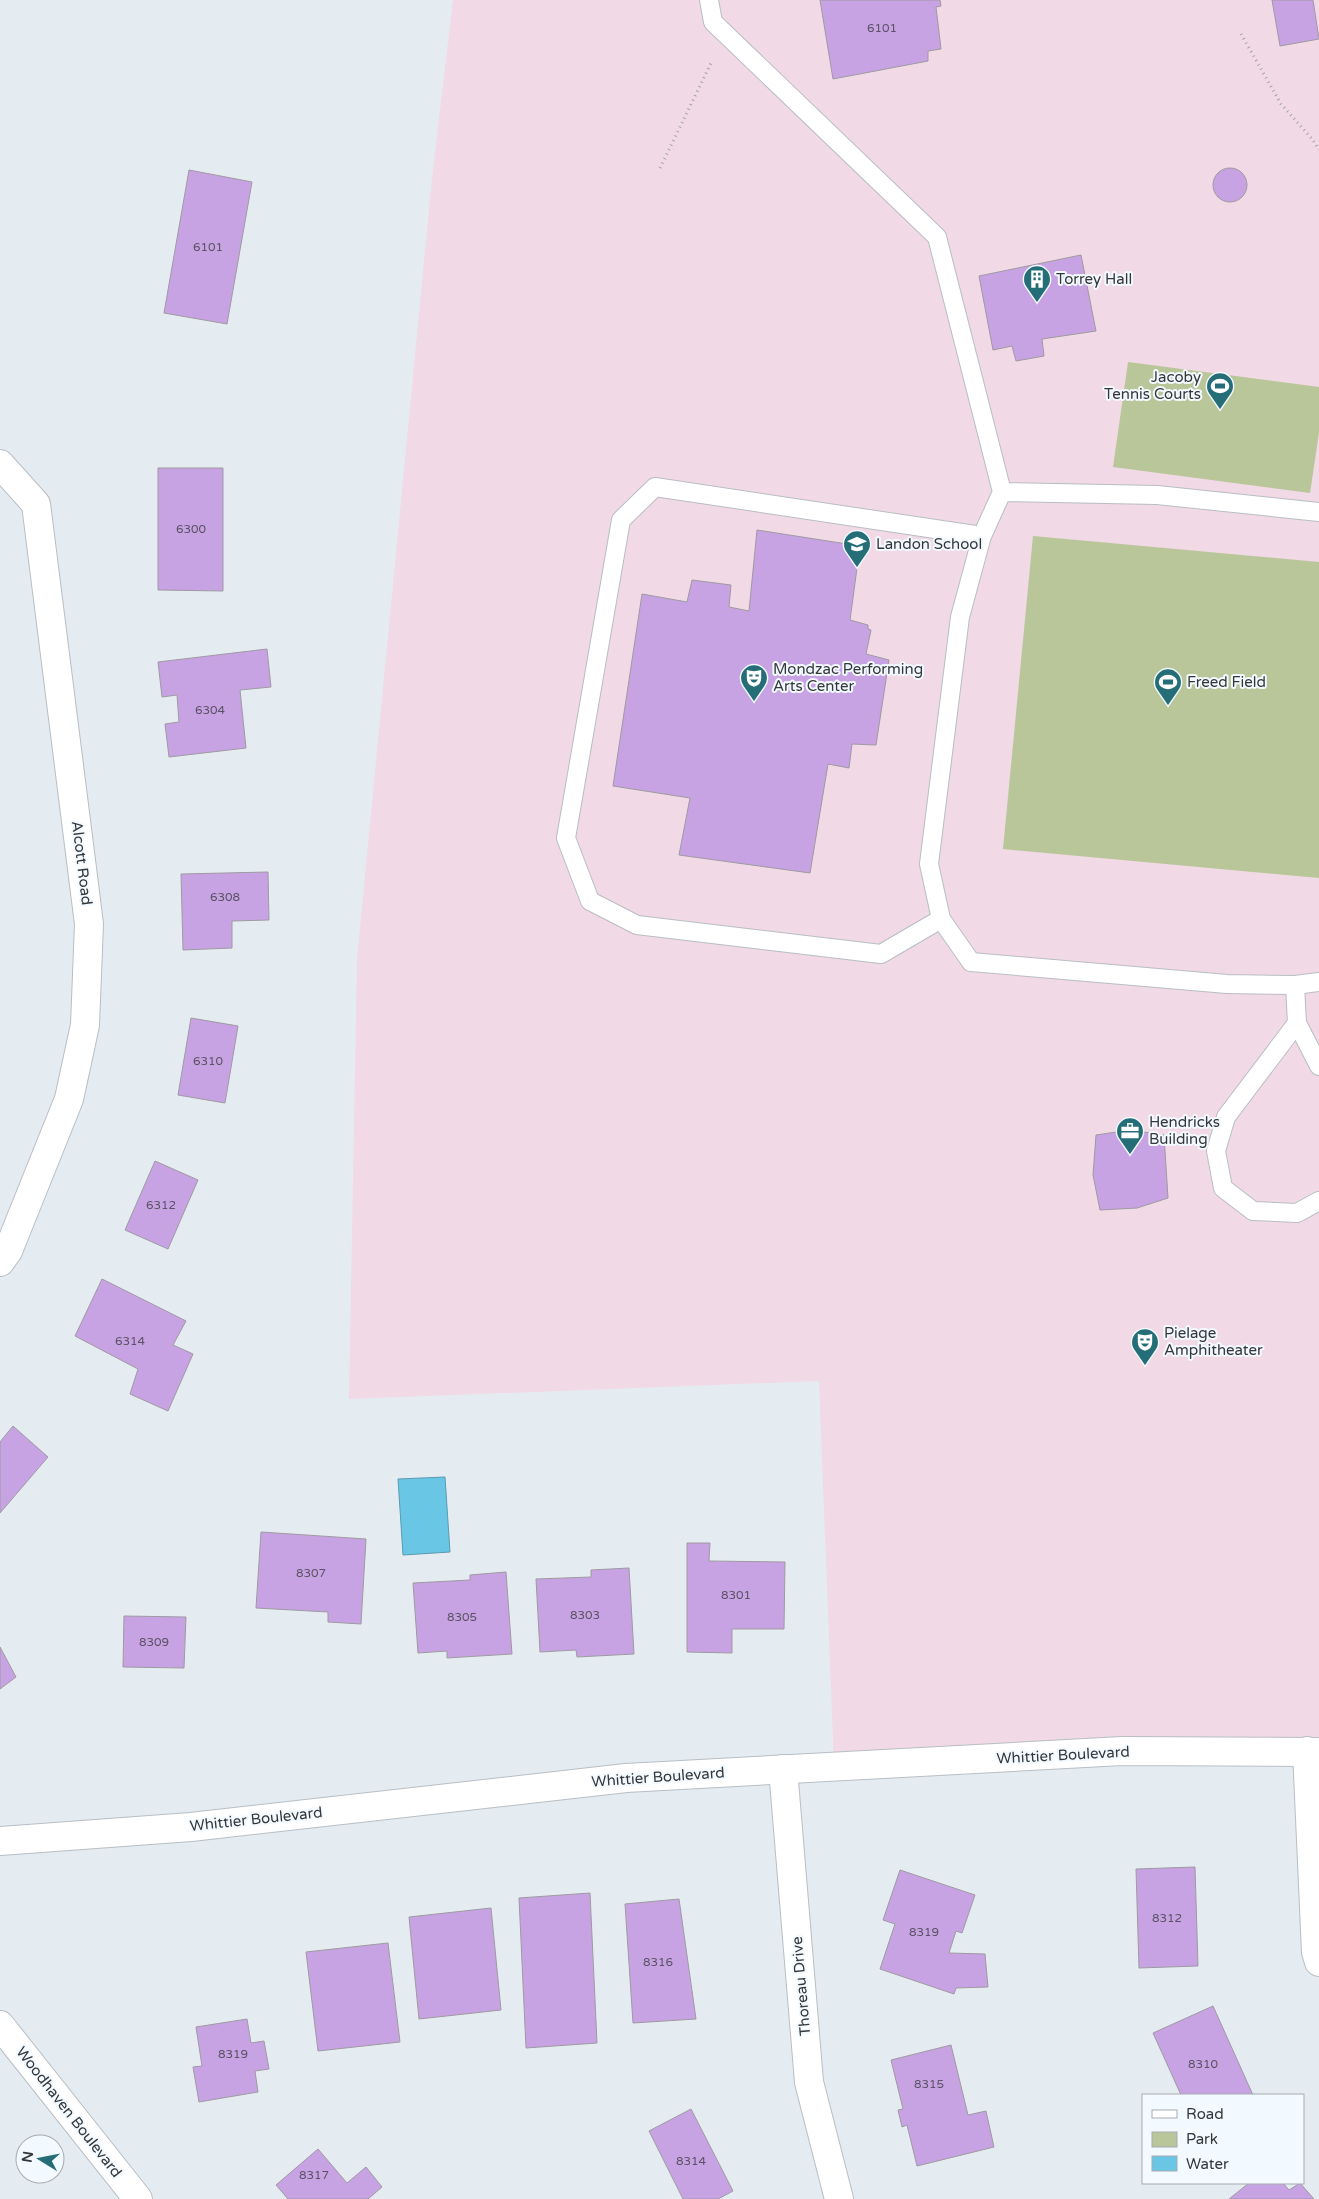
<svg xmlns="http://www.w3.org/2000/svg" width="1319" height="2199" font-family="'Varela Round',sans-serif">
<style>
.education{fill:#f1d9e5}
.green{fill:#b9c699}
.water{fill:#69c6e4;stroke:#599bb1}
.building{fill:#c8a3e3;stroke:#9e9aa1}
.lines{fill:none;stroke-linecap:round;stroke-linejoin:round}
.lane-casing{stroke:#b8bec3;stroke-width:20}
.street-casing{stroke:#b8bec3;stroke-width:30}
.secondary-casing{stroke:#b8bec3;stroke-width:30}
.path{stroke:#a1a6aa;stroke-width:3;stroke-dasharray:1 4;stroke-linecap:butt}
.lane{stroke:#fff;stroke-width:18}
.street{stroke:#fff;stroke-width:28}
.secondary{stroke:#fff;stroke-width:28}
.labels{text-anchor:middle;stroke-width:4;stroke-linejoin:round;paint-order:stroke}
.number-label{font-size:12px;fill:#5a5264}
.poi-label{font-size:15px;fill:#353739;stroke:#f2f9ff;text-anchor:start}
.street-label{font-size:15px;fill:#353739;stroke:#f2f9ff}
</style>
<rect width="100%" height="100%" fill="#e5ecf1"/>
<path class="education" d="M453 0H1319V1752L834 1766 819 1381 349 1399 357 959 432 178Z"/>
<path class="green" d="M1128 362 1319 387V433L1310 493 1113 467Z
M1033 536 1319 562V878L1003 849Z"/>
<path class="water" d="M445 1477 450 1552 403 1555 398 1479Z"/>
<path class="building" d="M820 0H940L941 6 936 7 941 49 928 51V61L833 79Z
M1272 0H1313L1319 39 1280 46Z
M1213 185a17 17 0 1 1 34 0a17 17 0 1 1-34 0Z
M189 170 252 182 227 324 164 313Z
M1081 255 1096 331 1042 339 1044 356 1016 361 1012 346 993 350 979 276Z
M158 468H223V591L158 590Z
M757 530 860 546 850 620 868 625V629L871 630 866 654 889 660 876 745 852 744 849 768 828 764 810 873 679 855 690 798 613 786 642 594 687 602 692 580 731 585 729 607 749 611Z
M267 649 271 687 240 690 246 748 169 757 165 724 179 722 177 695 162 697 158 662Z
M268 872 269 920 232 921V948L183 950 181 874Z
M191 1018 238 1026 225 1103 178 1095Z
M1130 1130 1164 1135 1168 1198 1137 1208 1100 1210 1093 1175 1096 1135Z
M155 1161 198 1180 168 1249 125 1230Z
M102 1279 186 1321 173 1345 193 1354 168 1411 130 1394 138 1369 75 1336Z
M13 1426 48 1457 0 1513V1442Z
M261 1532 366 1539 361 1624 328 1622V1612L256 1608Z
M687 1543H710L709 1561 785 1562 784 1629H732V1653L687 1652Z
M629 1568 634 1654 577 1657 576 1650 540 1652 536 1579 591 1577V1570Z
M506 1572 512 1654 447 1658V1651L418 1653 413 1583 470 1580V1575Z
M124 1616 186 1617 184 1668 123 1667Z
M0 1647 16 1677 0 1689Z
M1195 1867 1198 1966 1139 1968 1136 1869Z
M900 1870 975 1895 962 1933 956 1931 949 1953 985 1954 988 1987 956 1988 954 1994 880 1969 895 1924 883 1920Z
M590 1893 597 2043 526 2048 519 1898Z
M679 1899 696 2019 633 2023 625 1904Z
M491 1908 501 2010 419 2019 409 1917Z
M388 1943 400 2042 318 2051 306 1952Z
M1213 2006 1253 2095H1181L1153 2033Z
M247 2019 251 2043 264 2041 269 2069 255 2071 258 2092 199 2102 193 2067 202 2066 196 2027Z
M951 2045 968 2115 986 2111 994 2147 917 2166 907 2125 902 2127 898 2110 903 2109 891 2060Z
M691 2109 733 2191 718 2199H683L649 2131Z
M318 2149 347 2183 366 2167 382 2187 368 2199H288L276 2185Z
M1249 2183H1283L1289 2190 1300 2183 1314 2199H1229Z"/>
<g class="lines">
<g class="lane-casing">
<path id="lane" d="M709 0 713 22 937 237 1002 492 982 536 960 617 929 864 941 919 971 962 1227 984 1295 985 1319 982
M1002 492 1157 495 1319 512
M941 919 881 954 637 925 590 901 566 838 621 520 655 487 982 536
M1295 985 1297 1023 1319 1066
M1297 1023 1226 1117 1216 1151 1223 1188 1253 1211 1297 1213 1319 1201"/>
</g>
<g class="street-casing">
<path id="street" d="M0 464 36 504 89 924 85 1025 69 1099 8 1251 0 1262
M1307 1751 1316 1952 1319 1962
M783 1769 809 2082 839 2199
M0 2025 138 2199"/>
</g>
<g class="secondary-casing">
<path id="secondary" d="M0 1841 191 1827 626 1778 1122 1751 1319 1752"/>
</g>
<path class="path" d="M1241 34 1281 104 1313 140 1319 150
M660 168 711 63"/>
<use href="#lane" class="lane"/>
<use href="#street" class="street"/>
<use href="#secondary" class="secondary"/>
</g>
<defs>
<g id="building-pin" transform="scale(1.4375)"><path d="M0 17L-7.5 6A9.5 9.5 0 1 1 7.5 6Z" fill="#256e78" stroke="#f2f9ff"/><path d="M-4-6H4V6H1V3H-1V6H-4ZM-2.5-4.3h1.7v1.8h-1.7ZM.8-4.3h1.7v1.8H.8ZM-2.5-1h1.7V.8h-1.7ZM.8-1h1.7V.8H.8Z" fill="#fff"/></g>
<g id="stadium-pin" transform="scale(1.4375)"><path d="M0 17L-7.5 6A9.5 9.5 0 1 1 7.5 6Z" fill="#256e78" stroke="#f2f9ff"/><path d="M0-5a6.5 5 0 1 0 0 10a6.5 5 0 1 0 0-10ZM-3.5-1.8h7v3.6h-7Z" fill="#fff"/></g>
<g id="school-pin" transform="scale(1.4375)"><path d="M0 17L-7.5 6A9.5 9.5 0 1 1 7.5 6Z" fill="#256e78" stroke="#f2f9ff"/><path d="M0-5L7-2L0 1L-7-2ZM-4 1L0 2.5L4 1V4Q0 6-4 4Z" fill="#fff"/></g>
<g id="theatre-pin" transform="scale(1.4375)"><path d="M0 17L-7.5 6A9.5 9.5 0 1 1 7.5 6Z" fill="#256e78" stroke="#f2f9ff"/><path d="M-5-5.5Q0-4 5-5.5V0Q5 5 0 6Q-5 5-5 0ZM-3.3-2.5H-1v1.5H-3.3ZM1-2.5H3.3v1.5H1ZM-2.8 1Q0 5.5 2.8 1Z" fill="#fff"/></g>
<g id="office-pin" transform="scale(1.4375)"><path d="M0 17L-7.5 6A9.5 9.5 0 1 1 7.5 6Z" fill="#256e78" stroke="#f2f9ff"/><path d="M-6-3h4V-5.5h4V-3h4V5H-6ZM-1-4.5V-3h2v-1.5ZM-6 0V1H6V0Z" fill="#fff"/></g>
</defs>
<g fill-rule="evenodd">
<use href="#building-pin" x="1037" y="279"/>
<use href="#stadium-pin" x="1220" y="386"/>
<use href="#school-pin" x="857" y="544"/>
<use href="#theatre-pin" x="754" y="678"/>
<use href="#stadium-pin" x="1168" y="682"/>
<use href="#office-pin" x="1130" y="1131"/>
<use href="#theatre-pin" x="1145" y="1342"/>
</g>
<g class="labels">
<g class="number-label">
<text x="882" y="32">6101</text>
<text x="208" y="251">6101</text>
<text x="191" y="533">6300</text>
<text x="210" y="714">6304</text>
<text x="225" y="901">6308</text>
<text x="208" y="1065">6310</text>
<text x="161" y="1209">6312</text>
<text x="130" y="1345">6314</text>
<text x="311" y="1577">8307</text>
<text x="736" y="1599">8301</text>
<text x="585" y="1619">8303</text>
<text x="462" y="1621">8305</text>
<text x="154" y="1646">8309</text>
<text x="1167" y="1922">8312</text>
<text x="924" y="1936">8319</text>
<text x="658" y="1966">8316</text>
<text x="233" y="2058">8319</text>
<text x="1203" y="2068">8310</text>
<text x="929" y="2088">8315</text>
<text x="691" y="2165">8314</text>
<text x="314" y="2179">8317</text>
</g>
<g class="poi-label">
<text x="1056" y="284">Torrey Hall</text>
<text x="1201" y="382" text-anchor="end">Jacoby<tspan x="1201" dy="17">Tennis Courts</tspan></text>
<text x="876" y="549">Landon School</text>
<text x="773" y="674">Mondzac Performing<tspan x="773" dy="17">Arts Center</tspan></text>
<text x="1187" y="687">Freed Field</text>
<text x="1149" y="1127">Hendricks<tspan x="1149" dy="17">Building</tspan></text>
<text x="1164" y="1338">Pielage<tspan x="1164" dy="17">Amphitheater</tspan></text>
</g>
<g class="street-label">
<text transform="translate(82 863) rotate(83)" y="5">Alcott Road</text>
<text transform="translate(1063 1755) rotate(-3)" y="5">Whittier Boulevard</text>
<text transform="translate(658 1777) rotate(-4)" y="5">Whittier Boulevard</text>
<text transform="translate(256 1819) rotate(-6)" y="5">Whittier Boulevard</text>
<text transform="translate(801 1986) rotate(-95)" y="5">Thoreau Drive</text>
<text transform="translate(69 2112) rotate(52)" y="5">Woodhaven Boulevard</text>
</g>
</g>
<rect x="1142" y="2094" width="162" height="90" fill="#f2f9ff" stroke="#a6abb0"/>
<rect x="1152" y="2110" width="25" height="8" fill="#ffffff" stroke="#a6abb0"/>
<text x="1186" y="2119" font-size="15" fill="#353739">Road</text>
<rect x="1152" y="2132" width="25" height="15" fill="#b9c699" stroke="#a6abb0"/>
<text x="1186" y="2144" font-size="15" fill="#353739">Park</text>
<rect x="1152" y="2156" width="25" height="15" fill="#69c6e4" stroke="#a6abb0"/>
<text x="1186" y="2169" font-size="15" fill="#353739">Water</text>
<g transform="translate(40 2159) rotate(280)"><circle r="24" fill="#f2f9ff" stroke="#a6abb0"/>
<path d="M0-4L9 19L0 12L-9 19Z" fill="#256e78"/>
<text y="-8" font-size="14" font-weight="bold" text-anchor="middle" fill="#353739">N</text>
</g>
</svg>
